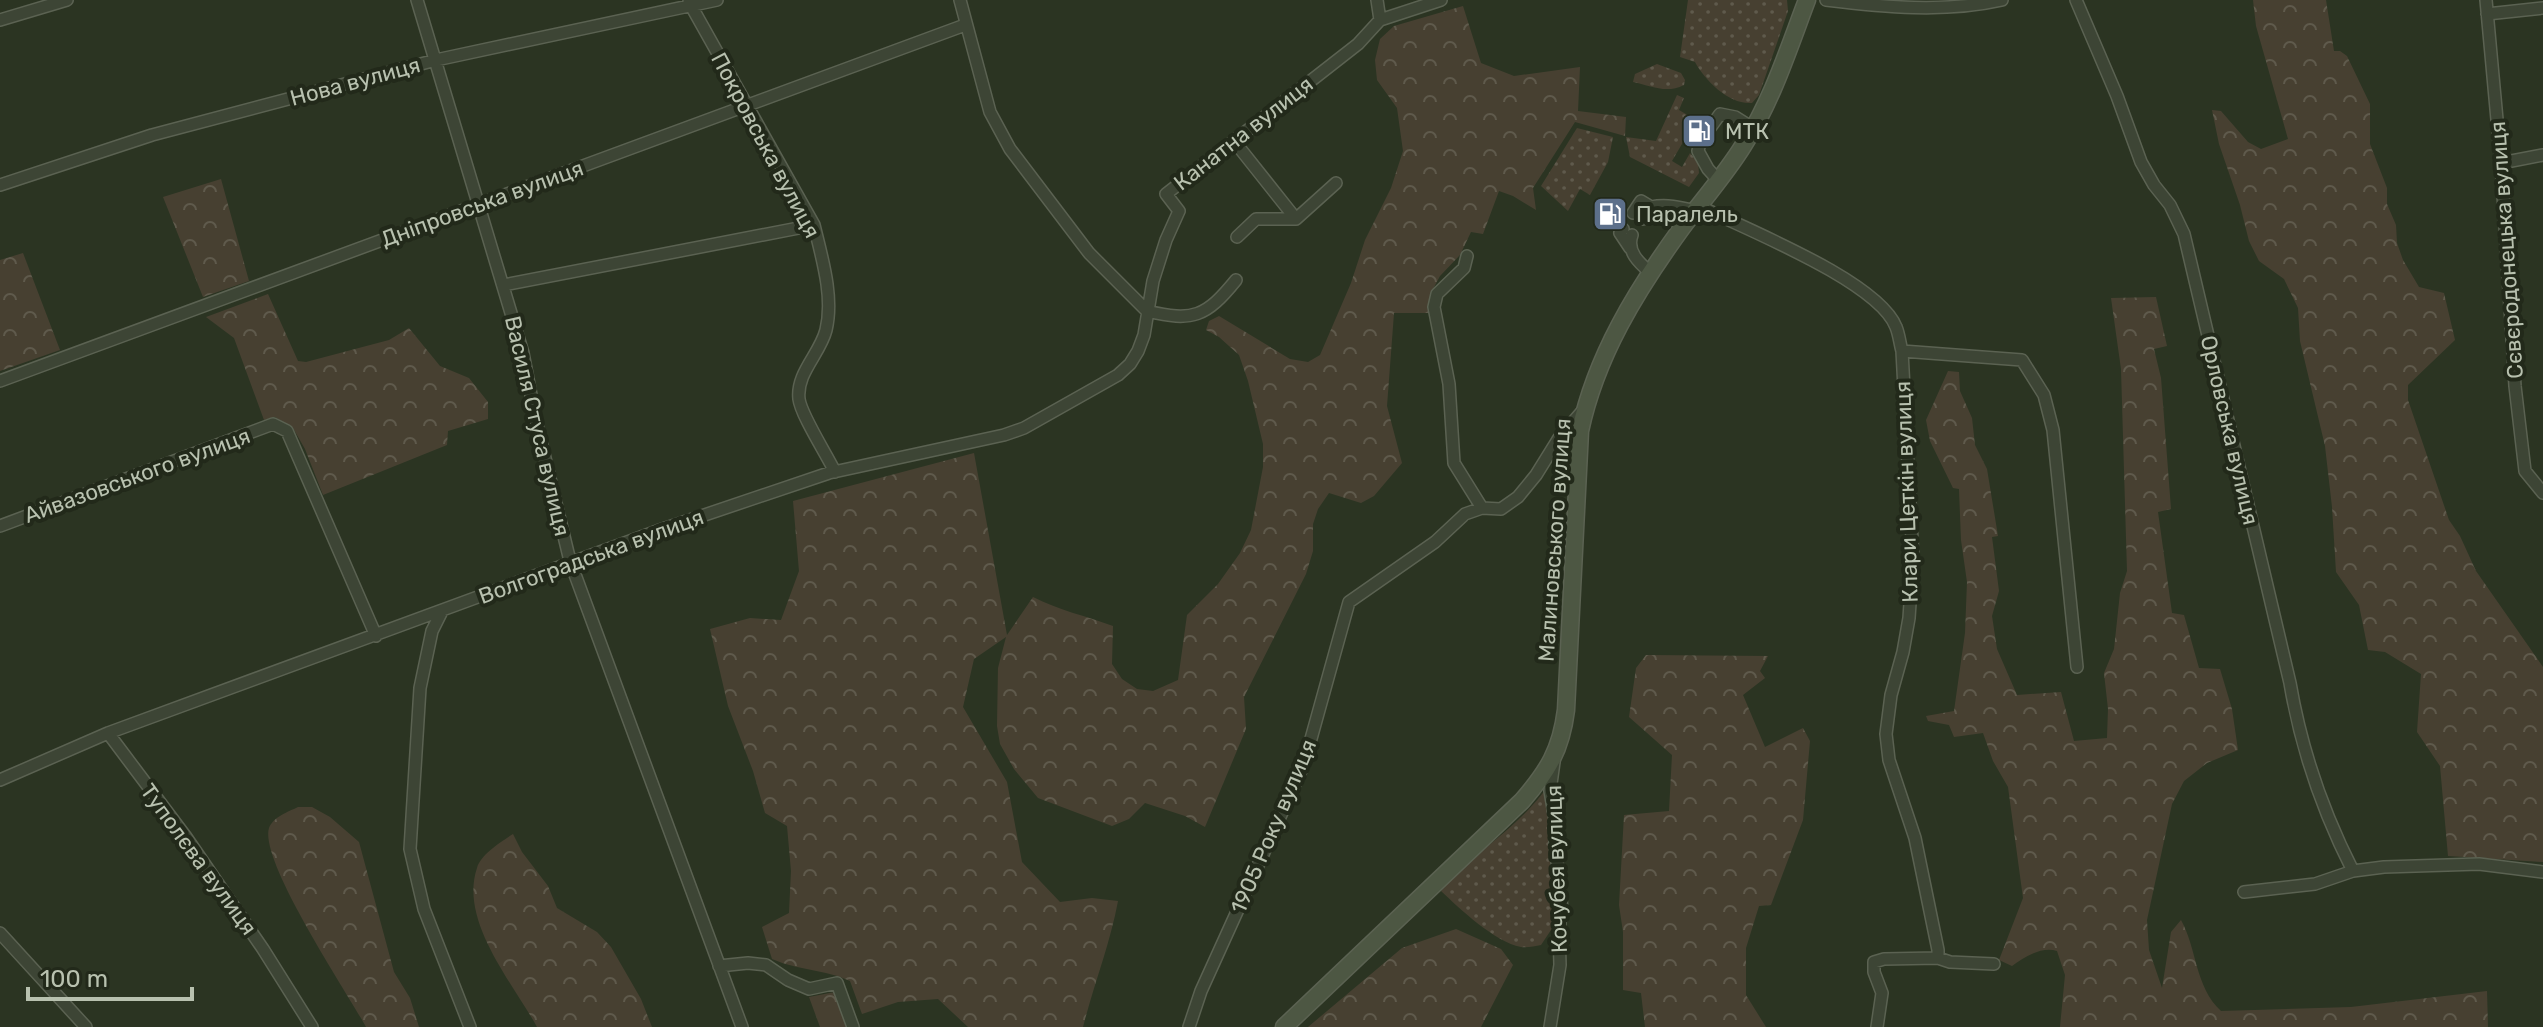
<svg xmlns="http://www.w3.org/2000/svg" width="2543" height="1027" font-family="Rubik,sans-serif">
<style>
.grass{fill:url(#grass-dots)}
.forest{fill:url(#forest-crowns)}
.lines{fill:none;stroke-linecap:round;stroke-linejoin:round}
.minor-casing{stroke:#5b6252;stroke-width:14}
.secondary-casing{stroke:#5b6252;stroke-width:19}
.minor{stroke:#3d4535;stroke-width:11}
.secondary{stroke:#4d5743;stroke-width:16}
.labels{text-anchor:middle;stroke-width:8;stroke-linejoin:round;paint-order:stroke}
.street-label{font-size:22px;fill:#b8c1af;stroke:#22291a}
.poi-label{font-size:22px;fill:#b8c1af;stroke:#22291a;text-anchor:start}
</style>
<defs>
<pattern id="grass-dots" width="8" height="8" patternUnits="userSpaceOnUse" patternTransform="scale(2)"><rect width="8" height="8" fill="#474031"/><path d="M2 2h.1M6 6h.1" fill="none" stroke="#5f5a4c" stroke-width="1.8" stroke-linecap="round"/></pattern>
<pattern id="forest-crowns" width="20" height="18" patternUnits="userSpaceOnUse" patternTransform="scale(2)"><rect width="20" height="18" fill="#474031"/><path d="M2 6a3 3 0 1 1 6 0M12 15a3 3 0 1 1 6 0" fill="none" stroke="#5f5a4c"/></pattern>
</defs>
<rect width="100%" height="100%" fill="#2b3422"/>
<path class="grass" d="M1688 0H1787L1788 11 1759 95 1752 103C1730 105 1705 81 1695 62L1680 57Z
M1657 64 1681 73 1685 80 1684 85C1666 94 1652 86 1633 82L1635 74Z
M1677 95 1684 98 1679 110 1696 120 1672 161 1682 167 1690 153 1698 162 1699 173 1689 187 1630 157 1626 137 1656 141Z
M1577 128 1613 137 1608 162 1590 195 1580 189 1568 211 1541 186Z
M1548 786 1561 915 1541 945C1535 946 1527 948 1521 947 1495 942 1460 909 1441 891 1473 852 1519 828 1548 786Z"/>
<path class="forest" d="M2253 0H2326L2334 51H2340L2347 56 2370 104V144L2387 188V204L2396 225 2397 243 2403 260 2419 287 2444 293 2455 340 2408 385V400L2449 520 2460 536 2476 571 2543 667V862L2448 856 2440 766 2417 732 2421 674 2385 652 2368 650 2359 605 2336 572 2332 507 2325 446 2300 341 2298 308 2284 279 2259 261 2249 241 2240 205 2219 144 2212 110 2221 111 2248 142 2261 149 2288 139 2256 26Z
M1463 6 1481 63 1514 76 1580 67 1578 111 1626 117 1625 136 1575 122 1533 188 1536 210 1513 196 1499 191 1483 234 1471 232 1460 255 1440 276 1432 291 1428 313H1394L1387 406 1402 463 1374 496 1361 503 1329 493 1318 509 1313 524V551L1306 574 1244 697 1246 729 1205 827 1185 816 1145 803 1129 819 1112 826 1038 798 1014 769 1000 744 997 726 998 668 1006 637 974 659 963 707 1007 782 1022 862 1060 902 1092 898 1118 901C1110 944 1094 984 1083 1027H968L938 999 898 1002 862 1014 850 981C824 969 800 971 772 959L762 927 789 913 791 871 787 826 765 813 753 771 728 706 710 629 750 618 781 620 799 571 793 501 974 453 1007 635 1033 597C1058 610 1086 616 1113 626L1112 664 1122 679 1137 689 1153 691 1178 680 1187 615 1218 584 1240 553 1251 530 1263 467V444L1248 381 1239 355 1219 337 1206 330 1209 321 1219 316 1290 359 1308 362 1320 355 1351 283 1365 240 1391 188 1403 151 1397 108 1377 80 1375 60 1380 39 1394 26Z
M221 179 249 281 203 297 163 197Z
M23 253 60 350 0 371V260Z
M268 294 298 361 306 362 389 340 409 328 440 366 469 378 488 402V419L448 431 447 445 323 495 305 449 293 428 275 417 264 420 234 338 206 317Z
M2156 297 2167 346 2154 349 2161 378 2171 509 2158 512 2172 613 2184 615 2199 668 2220 669 2232 709 2238 750 2207 763 2184 781 2172 804 2147 920 2149 950 2162 988 2171 932 2181 920C2197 949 2195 987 2221 1011L2351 1007 2487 991 2488 1027H2060L2065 975 2057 951C2042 946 2024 957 2012 966L1999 960 2023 898 2008 787 1993 761 1983 733 1954 737 1949 725 1928 721 1926 716 1954 711 1965 633 1967 582 1961 540 1959 489 1953 488 1930 441 1926 420 1948 371 1959 372 1960 391 1972 418 1975 445 1987 469 1998 536 1992 537 1999 591 1992 616 1997 649 2017 695 2061 692 2074 741 2107 738 2108 709 2104 673 2114 649 2120 593 2127 571 2121 369 2111 298Z
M1646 655 1768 656 1760 671 1765 678 1743 695 1765 747 1803 728 1810 741 1803 820 1771 905 1759 906 1746 948V995L1766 1027H1645L1641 993 1623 990V932L1619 905 1624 815 1669 811 1672 755 1629 717 1636 668Z
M298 807H312L330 817 359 842 394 972 410 998 419 1027H366C347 992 259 861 269 828 273 817 288 812 298 807Z
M513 834 522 852 548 886 557 908 597 932 611 947 641 999 652 1027H537C513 983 459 921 477 868 481 854 501 842 513 834Z
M1456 929 1501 949 1513 965 1481 1027H1308L1402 948Z
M835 992 847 1027H820L809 997Z"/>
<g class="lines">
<g class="minor-casing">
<path id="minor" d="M417 0 523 353 536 421 570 561 742 1027
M960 0 990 112 1010 149 1089 253 1147 311
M1377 0 1380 20
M1826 0C1883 7 1945 13 2002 0
M2076 0 2117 96 2141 162 2154 185 2170 205 2184 234 2290 683C2301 748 2323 812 2353 871
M2486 0 2501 163 2515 386 2525 471 2543 493
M689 2 814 225C822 258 834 297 826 330 820 354 796 373 799 399 801 415 827 455 835 472
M2487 14 2543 8
M0 20 67 0
M1234 141 1296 219
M2501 163 2543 155
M1718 180 1708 169 1698 151 1700 142 1720 114 1735 117 1754 129
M0 185 152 135 436 60 717 0
M1699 206C1745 229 1878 281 1896 327 1899 334 1900 344 1902 351L1913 559 1909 618 1903 652 1891 695 1886 734 1889 760 1915 838 1938 950V958L1950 962 1994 964
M1633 213 1641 201 1651 207
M1643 219 1651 207C1666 204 1680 207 1695 211
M1623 229 1620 233 1630 248
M1632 235C1626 251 1639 263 1651 273
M1237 237 1256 219H1296L1336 183
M1467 256 1464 268 1437 294 1434 307 1449 384 1454 463 1482 508
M504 285 814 225
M1147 311C1193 322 1206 317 1236 280
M1902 351 2022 360 2044 395 2053 430 2077 667
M0 381 965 25
M0 526 273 424 287 431 376 636
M442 611 432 631 420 688 410 849 424 909 470 1027
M108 733 186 837 263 949 312 1027
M0 780 108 733 657 531 829 473 1004 435 1024 428 1118 375 1130 364 1138 351 1144 335 1153 281 1166 240 1179 211 1166 194 1358 44 1380 20 1441 0
M2244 892 2315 884 2353 871 2384 867 2479 864 2543 872
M0 933 86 1027
M719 966 748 963 766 965 788 980 809 989 837 983 853 1027
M1189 1027 1201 991 1304 764 1349 602 1435 542 1465 514 1482 508 1501 509 1518 497 1536 475 1559 438 1585 408
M1550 1027 1560 965 1559 929 1562 909 1555 842 1556 825 1550 791 1554 762
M1877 1027 1882 993 1874 972V962L1884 959 1938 958"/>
</g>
<g class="secondary-casing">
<path id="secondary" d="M1284 1027 1522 801C1548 771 1561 750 1566 710L1580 431C1596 356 1636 291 1681 229 1701 202 1725 175 1743 146 1772 101 1788 50 1807 0"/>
</g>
<use href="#minor" class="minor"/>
<use href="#secondary" class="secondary"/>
</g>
<defs>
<g id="fuel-square" transform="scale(1.8)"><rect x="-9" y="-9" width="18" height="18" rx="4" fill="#5c6f8a" stroke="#22291a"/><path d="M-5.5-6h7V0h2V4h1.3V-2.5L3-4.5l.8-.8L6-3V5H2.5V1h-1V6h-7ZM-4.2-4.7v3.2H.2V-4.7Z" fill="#fff"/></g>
</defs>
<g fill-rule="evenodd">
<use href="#fuel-square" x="1699" y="131"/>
<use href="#fuel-square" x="1610" y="214"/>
</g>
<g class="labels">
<g class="street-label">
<text transform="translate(355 81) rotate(-15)" y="8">Нова вулиця</text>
<text transform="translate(1243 133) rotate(-38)" y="8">Канатна вулиця</text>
<text transform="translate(766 145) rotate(62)" y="8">Покровська вулиця</text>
<text transform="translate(482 203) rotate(-20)" y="8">Дніпровська вулиця</text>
<text transform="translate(2506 250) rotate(-94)" y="8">Сєвєродонецька вулиця</text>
<text transform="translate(538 426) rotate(77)" y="8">Василя Стуса вулиця</text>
<text transform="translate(2230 430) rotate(77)" y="8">Орловська вулиця</text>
<text transform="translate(137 475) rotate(-20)" y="8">Айвазовського вулиця</text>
<text transform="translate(1906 492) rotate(-92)" y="8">Клари Цеткін вулиця</text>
<text transform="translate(1554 540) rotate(-86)" y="8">Малиновського вулиця</text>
<text transform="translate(591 556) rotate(-20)" y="8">Волгоградська вулиця</text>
<text transform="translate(1273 826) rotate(-67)" y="8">1905 Року вулиця</text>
<text transform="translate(199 859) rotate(54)" y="8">Туполєва вулиця</text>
<text transform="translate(1556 869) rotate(-92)" y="8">Кочубея вулиця</text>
</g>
<g class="poi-label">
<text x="1725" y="139">МТК</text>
<text x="1636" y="222">Паралель</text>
</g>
</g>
<path d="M28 987v12h164v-12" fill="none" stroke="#b8c1af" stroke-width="4"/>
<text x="40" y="987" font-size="24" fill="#b8c1af" stroke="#22291a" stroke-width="6" paint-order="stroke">100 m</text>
</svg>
